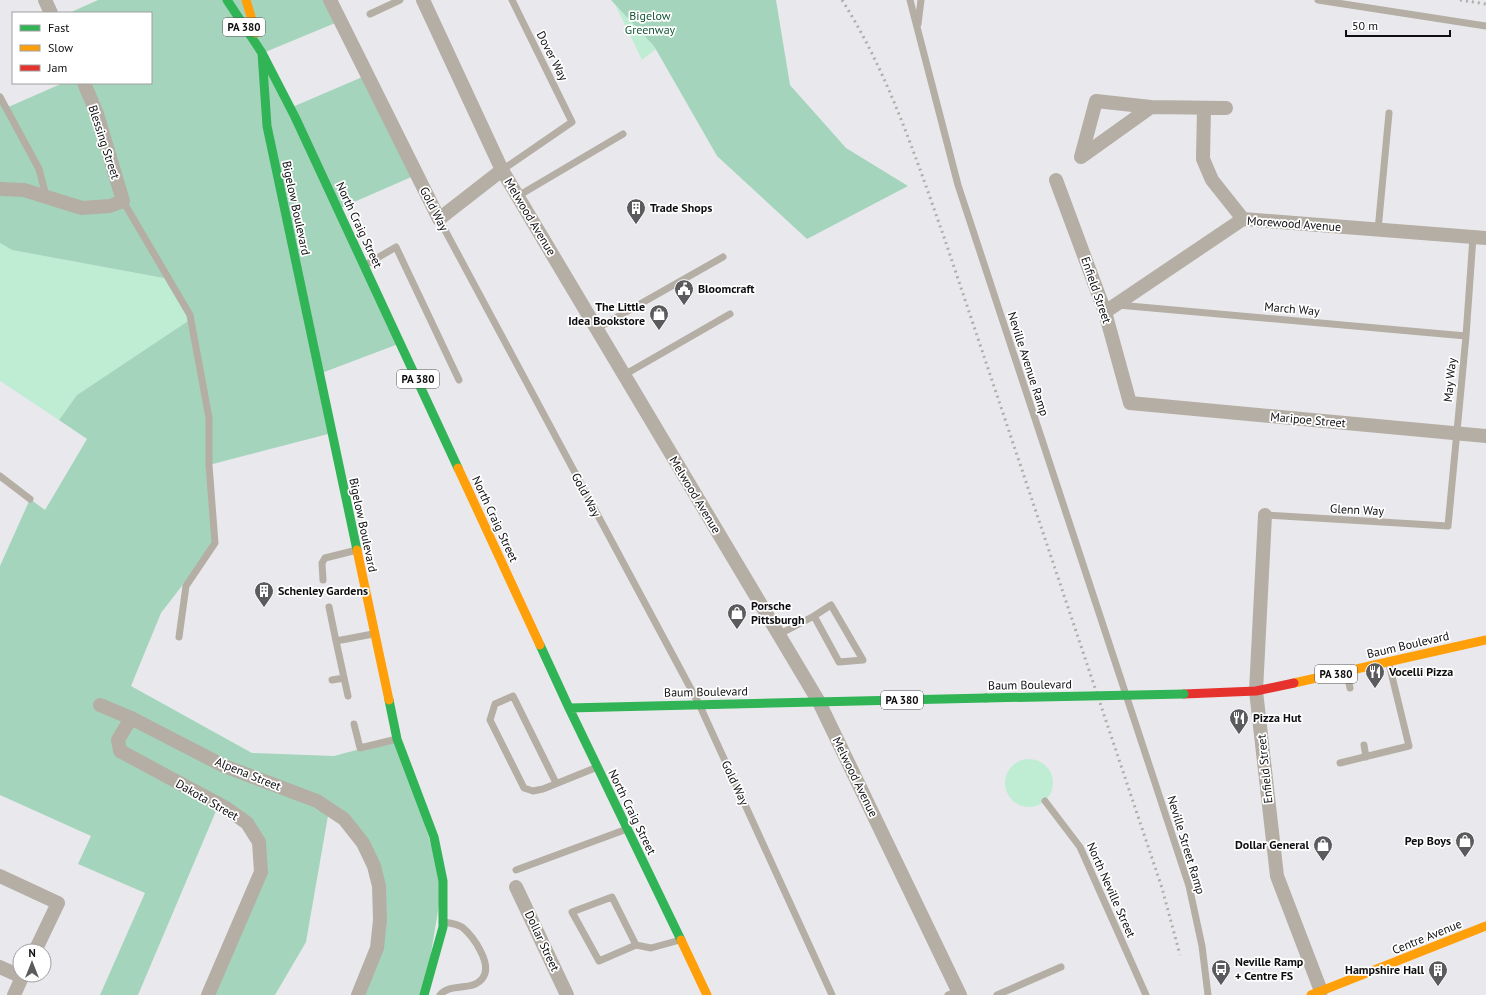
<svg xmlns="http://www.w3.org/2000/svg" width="1486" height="995" font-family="'PT Sans',sans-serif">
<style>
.green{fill:#beedd3}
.forest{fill:#a4d5bc}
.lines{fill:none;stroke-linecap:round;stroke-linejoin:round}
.lane{stroke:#b5aea5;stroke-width:7}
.street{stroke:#b5aea5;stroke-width:14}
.fast{stroke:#30b455;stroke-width:9}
.slow{stroke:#ff9f0a;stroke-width:9}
.jam{stroke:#e5322d;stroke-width:9}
.rail{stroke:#b1aeaa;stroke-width:3;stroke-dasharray:2 4;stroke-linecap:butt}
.fast-bridge{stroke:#30b455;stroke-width:9}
.labels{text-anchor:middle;stroke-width:3.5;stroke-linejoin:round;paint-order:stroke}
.shield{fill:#fff;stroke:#565658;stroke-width:1}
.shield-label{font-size:11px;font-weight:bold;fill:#0e0e11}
.park-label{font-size:12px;fill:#125636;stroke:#fff}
.street-label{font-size:12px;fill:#0e0e11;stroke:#fff}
.poi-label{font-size:12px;font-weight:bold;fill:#0e0e11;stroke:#fff;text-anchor:start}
</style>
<rect width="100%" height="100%" fill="#e9e9ed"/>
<path class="green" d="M613 0H717L642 60Z
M0 243 13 250 169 279 191 319 77 395 59 420 0 381Z
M1005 783a24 24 0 1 1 48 0a24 24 0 1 1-48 0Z"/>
<path class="forest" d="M98 0H330L340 21 263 53 290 108 367 75 416 175 338 209 401 343 319 374 332 433 209 465 215 543 161 613 131 686 252 753 334 756 397 739 443 881 424 995H358L377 948 374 866 329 810 306 942 275 995H208L261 872 259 842 219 804 138 995H100L145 893 78 864 91 836 0 795V566L30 499 45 510 87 439 59 420 77 395 191 319 169 279 12 250 0 243V97L6 108 63 83H151V13H69Z
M611 0H776L790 85 846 148 908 186 807 239 717 156 654 46Z"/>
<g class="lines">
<path class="lane" d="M910 0 958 185 1189 886 1202 946 1208 995
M1318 0 1486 26
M370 14 400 0
M918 24 921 0
M0 97 39 169 46 196
M502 170 572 122 512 0
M518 196 623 134
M123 201 190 315 209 418V465L215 543 186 586 179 637
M439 219 699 704 832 995
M1378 230 1389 113
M367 264 396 247 459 380
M1118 305 1466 336
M596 329 723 257
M624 375 730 314
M0 476 30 499
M1265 515 1448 526 1466 336 1473 237
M323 580 322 563 325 558 357 550
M329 607 336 641
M778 635 814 616 839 662 863 660 831 605 814 616
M1347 674 1350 688
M332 680 344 678
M348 696 336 641 373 634
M354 724 360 748 397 739
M1364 745 1366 757
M1340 763 1409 746 1389 664
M556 783 513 696 495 704 490 720 524 788 533 791 543 789 595 768
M1045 801 1080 847 1146 995
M516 870 627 829
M636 945 612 897 572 912 599 961 636 945 651 948 680 940
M440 995C451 982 471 992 482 979 494 965 473 936 462 927 457 924 450 923 444 922
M948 995 958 991
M997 995 1061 967"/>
<path class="street" d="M45 0 51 13
M330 0 439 219 502 170
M423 0 502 170 819 702 960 995
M1204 108 1203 159 1212 180 1243 219
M1081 157 1096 101 1151 107 1226 108
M1081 157 1151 107
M1056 180 1105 312 1130 403 1486 436
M0 189 24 190 82 208 110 206 123 201 97 114 84 83
M1105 312 1243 219 1486 238
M1265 515 1256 691 1277 876 1321 991
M100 705 131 718 224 766 317 801 344 819 363 843 374 866 379 886 380 920 377 948 358 995
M131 718 118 740 120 751 226 808 247 823 259 842 261 872 208 995
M0 876 58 903 35 951
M516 887 567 995
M0 967 22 977
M14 995 23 975"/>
<path class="fast" d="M227 0 262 53 295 117 458 468
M262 53 267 126 357 550
M540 645 569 708 986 698
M389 700 397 739 434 837 443 881V927L424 995
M569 708 681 940"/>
<path class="slow" d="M246 0 256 33
M458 468 540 645
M357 550 389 700
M1294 683 1486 640
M681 940 707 995
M1311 995 1486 926"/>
<path class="jam" d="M1184 694 1256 691 1294 683"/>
<path class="rail" d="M842 0C888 72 917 161 945 240L1162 888 1180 955
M1460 0 1486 4"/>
<path class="fast-bridge" d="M986 698 1184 694"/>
</g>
<defs>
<g id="building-pin" transform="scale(1)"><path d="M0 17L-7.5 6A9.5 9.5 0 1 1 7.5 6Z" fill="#5b5b5e" stroke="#fff"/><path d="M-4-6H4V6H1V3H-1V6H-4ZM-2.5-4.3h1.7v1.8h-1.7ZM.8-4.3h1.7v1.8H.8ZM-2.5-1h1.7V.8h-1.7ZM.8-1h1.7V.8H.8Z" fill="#fff"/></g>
<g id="civic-pin" transform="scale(1)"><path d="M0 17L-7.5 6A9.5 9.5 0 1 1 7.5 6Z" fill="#5b5b5e" stroke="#fff"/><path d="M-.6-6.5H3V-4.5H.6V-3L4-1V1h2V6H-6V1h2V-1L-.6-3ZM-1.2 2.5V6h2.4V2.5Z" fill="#fff"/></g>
<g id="shop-pin" transform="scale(1)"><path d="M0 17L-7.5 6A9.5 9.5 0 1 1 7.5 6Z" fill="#5b5b5e" stroke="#fff"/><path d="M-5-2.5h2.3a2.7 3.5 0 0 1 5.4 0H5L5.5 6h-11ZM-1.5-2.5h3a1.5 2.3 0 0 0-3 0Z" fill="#fff"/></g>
<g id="restaurant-pin" transform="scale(1)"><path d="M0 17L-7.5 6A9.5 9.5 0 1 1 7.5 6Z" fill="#5b5b5e" stroke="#fff"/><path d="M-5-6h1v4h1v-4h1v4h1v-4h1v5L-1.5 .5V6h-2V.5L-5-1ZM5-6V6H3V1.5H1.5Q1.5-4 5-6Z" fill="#fff"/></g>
<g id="bus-pin" transform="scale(1)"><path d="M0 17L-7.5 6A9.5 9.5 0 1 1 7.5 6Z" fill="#5b5b5e" stroke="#fff"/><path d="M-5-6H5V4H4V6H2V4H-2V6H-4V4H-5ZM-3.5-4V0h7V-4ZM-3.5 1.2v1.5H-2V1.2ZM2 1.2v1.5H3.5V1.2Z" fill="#fff"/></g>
</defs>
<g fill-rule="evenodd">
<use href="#building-pin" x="636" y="208"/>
<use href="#civic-pin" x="684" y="289"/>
<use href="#shop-pin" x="659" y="314"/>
<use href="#building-pin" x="264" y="591"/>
<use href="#shop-pin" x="737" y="613"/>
<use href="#restaurant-pin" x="1375" y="672"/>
<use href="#restaurant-pin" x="1239" y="718"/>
<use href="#shop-pin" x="1465" y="841"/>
<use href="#shop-pin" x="1323" y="845"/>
<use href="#bus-pin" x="1221" y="969"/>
<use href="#building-pin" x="1438" y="970"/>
</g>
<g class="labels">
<g class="shield">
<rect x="223" y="18" width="42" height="18" rx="3"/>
<rect x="397" y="370" width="42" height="18" rx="3"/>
<rect x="1315" y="665" width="42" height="18" rx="3"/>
<rect x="881" y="691" width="42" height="18" rx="3"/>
</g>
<g class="shield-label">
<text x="244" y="31">PA 380</text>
<text x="418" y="383">PA 380</text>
<text x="1336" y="678">PA 380</text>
<text x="902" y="704">PA 380</text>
</g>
<g class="park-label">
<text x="650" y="20">Bigelow<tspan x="650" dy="14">Greenway</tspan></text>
</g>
<g class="street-label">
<text transform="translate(552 56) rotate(63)" y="4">Dover Way</text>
<text transform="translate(104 142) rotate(72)" y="4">Blessing Street</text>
<text transform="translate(296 208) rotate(78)" y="4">Bigelow Boulevard</text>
<text transform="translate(434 209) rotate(63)" y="4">Gold Way</text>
<text transform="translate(530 217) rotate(59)" y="4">Melwood Avenue</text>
<text transform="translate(1294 224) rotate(4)" y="4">Morewood Avenue</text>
<text transform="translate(359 225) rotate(65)" y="4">North Craig Street</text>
<text transform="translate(1096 290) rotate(71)" y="4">Enfield Street</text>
<text transform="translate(1292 309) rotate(5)" y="4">March Way</text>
<text transform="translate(1028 364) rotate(72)" y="4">Neville Avenue Ramp</text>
<text transform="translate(1450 380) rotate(-84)" y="4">May Way</text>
<text transform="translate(1308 420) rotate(5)" y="4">Maripoe Street</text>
<text transform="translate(586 495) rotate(62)" y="4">Gold Way</text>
<text transform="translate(695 495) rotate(59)" y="4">Melwood Avenue</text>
<text transform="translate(1357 510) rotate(3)" y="4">Glenn Way</text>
<text transform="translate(495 519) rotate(65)" y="4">North Craig Street</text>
<text transform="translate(363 525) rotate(78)" y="4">Bigelow Boulevard</text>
<text transform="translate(1408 645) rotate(-13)" y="4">Baum Boulevard</text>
<text transform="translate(1030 685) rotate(-1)" y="4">Baum Boulevard</text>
<text transform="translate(706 692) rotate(-1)" y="4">Baum Boulevard</text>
<text transform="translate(1265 769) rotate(-96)" y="4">Enfield Street</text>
<text transform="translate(248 774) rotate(22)" y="4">Alpena Street</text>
<text transform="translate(855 777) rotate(64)" y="4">Melwood Avenue</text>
<text transform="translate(735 783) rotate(65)" y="4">Gold Way</text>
<text transform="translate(207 800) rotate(30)" y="4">Dakota Street</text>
<text transform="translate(632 812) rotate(64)" y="4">North Craig Street</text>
<text transform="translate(1186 845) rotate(73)" y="4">Neville Street Ramp</text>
<text transform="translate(1111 890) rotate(66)" y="4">North Neville Street</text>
<text transform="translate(1427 937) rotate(-22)" y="4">Centre Avenue</text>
<text transform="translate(542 941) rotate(65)" y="4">Dollar Street</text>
</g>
<g class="poi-label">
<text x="650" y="212">Trade Shops</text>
<text x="698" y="293">Bloomcraft</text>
<text x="645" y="311" text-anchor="end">The Little<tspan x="645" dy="14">Idea Bookstore</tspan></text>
<text x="278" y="595">Schenley Gardens</text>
<text x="751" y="610">Porsche<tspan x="751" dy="14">Pittsburgh</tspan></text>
<text x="1389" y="676">Vocelli Pizza</text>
<text x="1253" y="722">Pizza Hut</text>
<text x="1451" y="845" text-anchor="end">Pep Boys</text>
<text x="1309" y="849" text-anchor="end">Dollar General</text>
<text x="1235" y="966">Neville Ramp<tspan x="1235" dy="14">+ Centre FS</tspan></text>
<text x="1424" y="974" text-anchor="end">Hampshire Hall</text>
</g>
</g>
<rect x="12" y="12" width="140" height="72" fill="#ffffff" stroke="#9f9fa0"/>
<rect x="20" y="25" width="20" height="6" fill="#30b455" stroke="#9f9fa0"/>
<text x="48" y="32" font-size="12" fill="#0e0e11">Fast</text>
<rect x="20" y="45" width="20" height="6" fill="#ff9f0a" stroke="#9f9fa0"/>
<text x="48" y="52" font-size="12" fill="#0e0e11">Slow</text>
<rect x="20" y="65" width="20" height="6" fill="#e5322d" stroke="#9f9fa0"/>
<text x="48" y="72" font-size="12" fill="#0e0e11">Jam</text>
<g transform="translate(32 963)"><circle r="19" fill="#ffffff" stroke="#9f9fa0"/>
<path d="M0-3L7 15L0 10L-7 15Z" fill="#5b5b5e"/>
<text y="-6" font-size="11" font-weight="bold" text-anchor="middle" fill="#0e0e11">N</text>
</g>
<path d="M1346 30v6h104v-6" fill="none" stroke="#0e0e11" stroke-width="2"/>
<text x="1352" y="30" font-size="12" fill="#0e0e11" stroke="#ffffff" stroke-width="3" paint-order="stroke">50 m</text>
</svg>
